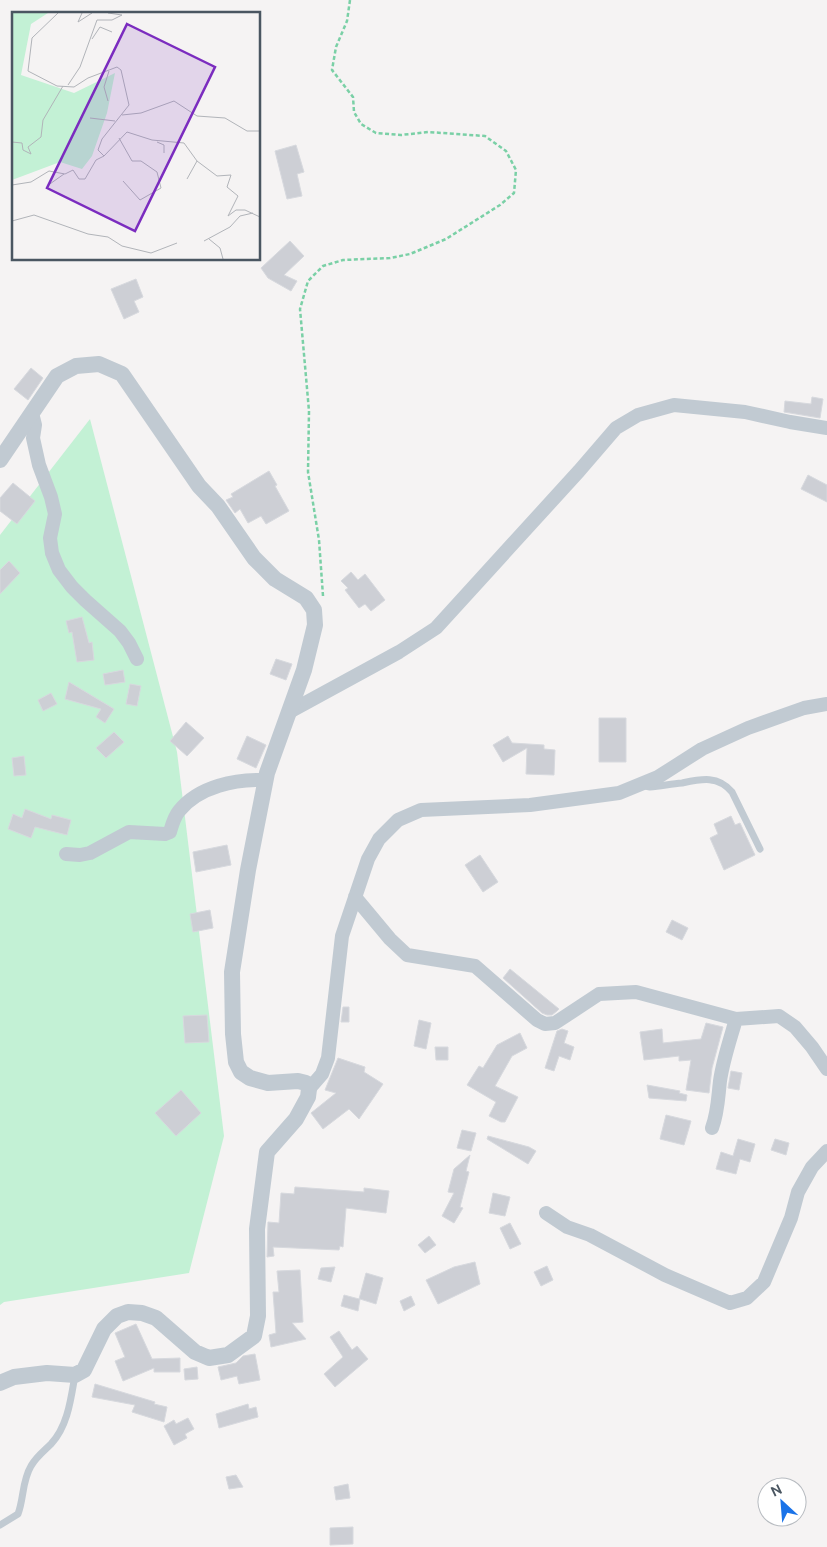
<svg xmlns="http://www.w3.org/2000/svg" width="827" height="1547" font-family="Ubuntu,sans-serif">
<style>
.green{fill:#c3f1d5}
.building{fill:#cdcfd5;stroke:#d7d9de}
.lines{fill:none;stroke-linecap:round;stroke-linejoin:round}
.path{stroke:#7ad0a6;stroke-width:2.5;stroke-dasharray:4 2.5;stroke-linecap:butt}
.service{stroke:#c1cad2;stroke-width:7}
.minor{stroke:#c1cad2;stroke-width:14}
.tertiary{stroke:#c1cad2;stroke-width:16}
.inset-road{fill:none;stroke:#b1b4b9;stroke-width:1}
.view{fill:#7b2cbf;fill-opacity:0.15;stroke:#7b2cbf;stroke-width:2.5}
.inset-edge{fill:none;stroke:#4a5661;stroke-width:2.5}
</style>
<rect width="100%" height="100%" fill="#f5f3f3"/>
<path class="green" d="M90 419 177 752 224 1136 189 1273 4 1302 0 1305V535Z"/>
<path class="building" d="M296 145 304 172 297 174 302 196 287 199 275 151Z
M290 241 304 256 284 275 297 281 291 291 268 278 261 268Z
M136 279 143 297 134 301 139 312 124 319 111 289Z
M31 368 43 378 28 400 14 389Z
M812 397 823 399 820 418 784 412 785 401 811 404Z
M269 471 277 485 275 486 289 511 266 524 261 516 248 523 240 509 235 513 226 500 233 497 231 494Z
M808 475 827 485V502L801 489Z
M13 483 35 501 17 524 0 511V498Z
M9 561 20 573 0 594V570Z
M351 572 358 580 365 574 385 600 371 611 365 604 359 608 345 590 348 588 341 581Z
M82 617 89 643 92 642 94 660 77 662 72 632 69 633 66 621Z
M276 659 292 664 286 680 270 674Z
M123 670 125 682 105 685 103 674Z
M69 682 114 709 105 723 96 717 101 709 65 699Z
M130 684 141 686 137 706 126 704Z
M51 693 57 704 43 711 38 700Z
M599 718H626V762H599Z
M186 722 204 738 187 756 170 741Z
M114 732 124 742 106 758 96 748Z
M247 736 266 745 256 768 237 759Z
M508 736 512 743 544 745V749L555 750 554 775 526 774 527 748 503 762 493 745Z
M24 756 26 775 14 776 12 758Z
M25 809 51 819 52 815 71 820 67 835 35 827 31 838 8 829 13 814 22 818Z
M731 816 735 825 740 823 755 855 724 870 710 838 718 834 714 824Z
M227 845 231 865 196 872 193 852Z
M480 855 498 882 483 892 465 865Z
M210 910 213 928 193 932 190 914Z
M672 920 688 928 682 940 666 932Z
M510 969 559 1009 557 1011 552 1015H547L542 1013 503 978Z
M343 1007H349V1022H341Z
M207 1015 209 1042 185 1043 183 1016Z
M419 1020 431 1023 426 1049 414 1046Z
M706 1023 723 1027 712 1068 709 1093 686 1090 691 1060 679 1061V1056L644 1060 640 1032 662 1029 663 1043 701 1039Z
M562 1029 568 1031 564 1043 574 1047 570 1060 559 1056 554 1071 545 1068 557 1031Z
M520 1033 527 1048 512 1056 495 1086 518 1097 505 1122H501L489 1116 496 1102 467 1085 479 1066 483 1068 497 1045Z
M435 1047H448V1060H436Z
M338 1058 365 1067 364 1072 383 1084 359 1119 349 1109 323 1129 311 1113 336 1093 325 1090Z
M731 1071 742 1073 739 1090 728 1088Z
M647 1085 680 1091 679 1093 687 1095 686 1101 649 1098Z
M181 1090 201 1113 176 1136 155 1113Z
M666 1115 691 1121 684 1145 660 1139Z
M462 1130 476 1133 471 1151 457 1148Z
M488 1136 529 1147 536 1151 528 1164 487 1139Z
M738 1139 755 1144 750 1162 740 1159 736 1174 716 1169 721 1152 733 1156Z
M775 1139 789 1143 786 1155 771 1150Z
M470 1155 466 1171 469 1172 460 1207 463 1208 454 1223 442 1216 454 1193 448 1192 454 1169Z
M295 1187 364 1192V1188L389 1191 386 1213 346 1208 343 1247 340 1246 339 1250 273 1247 274 1256 267 1257 268 1222 279 1223 281 1193 294 1194Z
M493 1193 510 1197 505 1216 489 1213Z
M510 1223 521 1244 510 1249 500 1228Z
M429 1236 436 1245 425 1253 418 1245Z
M475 1262 480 1284 438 1304 426 1280 454 1267Z
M547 1266 553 1280 541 1286 534 1272Z
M335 1267 331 1282 318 1279 321 1268Z
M300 1270 303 1322 292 1323 306 1339 271 1347 269 1335 276 1333 273 1292H279L277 1271Z
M366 1273 383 1278 376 1304 360 1299 358 1311 341 1306 344 1295 359 1299Z
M411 1296 415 1305 404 1311 400 1301Z
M136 1324 152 1359 180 1358V1372H154V1368L123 1381 115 1361 125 1357 115 1333Z
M339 1331 352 1350 357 1346 368 1359 335 1387 324 1374 343 1357 330 1337Z
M255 1354 260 1380 239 1384 237 1376 221 1380 218 1367 236 1363 243 1356Z
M197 1367 198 1379 185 1380 184 1369Z
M95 1384 155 1402 154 1404 167 1407 164 1422 132 1412 135 1405 92 1397Z
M248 1404 249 1409 256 1407 258 1417 219 1428 216 1414Z
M188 1418 194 1429 185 1434 187 1438 174 1445 164 1426 174 1420 176 1424Z
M236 1475 243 1487 229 1489 226 1477Z
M348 1484 350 1498 336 1500 334 1487Z
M353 1527V1544L330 1545V1528Z"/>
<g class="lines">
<path class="path" d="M323 596 319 540 308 472 309 411 300 309 308 281 323 266 343 260 390 258 410 254 446 239 500 205 514 193 516 170 506 151 485 136 428 132 401 135 376 133 361 124 354 112 353 97 332 70 336 47 347 21 350 0"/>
<path class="service" d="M645 786 650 787C661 786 671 784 682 783 701 779 718 775 732 792L760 849
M0 1525 18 1514C24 1498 22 1481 31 1466 36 1457 44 1451 51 1444 68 1426 71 1398 75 1375"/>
<path class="minor" d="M32 413 35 425 33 438 39 465 51 497 55 514 50 538 52 553 59 570 72 587 85 600 120 631 129 643 137 659
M289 712 399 652 436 628 579 471 616 428 638 415 674 405 745 412 790 422 827 428
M66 854 80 855 90 853 129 832 165 834 170 832C172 825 174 817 179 811 199 786 236 779 266 780
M355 897 390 939 407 955 475 966 537 1020 545 1024 555 1023 599 994 636 992 736 1019 779 1016 795 1027 812 1047 827 1069
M309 1089 322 1074 328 1058 342 936 368 859 379 839 398 820 421 810 530 805 619 793 658 777 702 749 748 728 804 708 827 704
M712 1128C718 1112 718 1098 720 1081 723 1060 730 1040 736 1019
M546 1213 567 1227 590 1235 665 1275 730 1303 747 1298 764 1282 791 1218 798 1192 812 1167 827 1151"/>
<path class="tertiary" d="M0 460 57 376 76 366 99 364 122 374 199 486 218 506 254 558 275 579 306 598 314 610 315 625 304 670 267 773 248 870 232 972 233 1034 236 1062 241 1072 250 1078 268 1083 298 1081 306 1083 309 1089 308 1097 296 1119 267 1152 257 1229 258 1316 254 1336 228 1355 209 1358 195 1352 156 1318 142 1313 128 1312 117 1316 104 1329 84 1370 75 1375 47 1373 14 1377 0 1383"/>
</g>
<g transform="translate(12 12)">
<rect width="248" height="248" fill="#f5f3f3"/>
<path d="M0 1H36L19 12 9 63 62 81 103 61 95 101 80 144 70 157 48 150 0 168Z" fill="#c3f1d5"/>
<path class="inset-road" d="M70 1 66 10 80 1M80 27 88 15 100 20M56 73 68 55 85 8H100L110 3 96 1M96 89 92 75 97 59M110 103 129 101 162 89 185 104 213 106 235 119H248M78 106 103 109M107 126 120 149H129L145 160 149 176 128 188 111 169M0 130 10 131 11 138 19 142 16 135 29 125 31 108 51 74M145 130 152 133V141M92 144 115 120 140 128 172 131 185 149 205 164 219 163 215 175 226 184 216 204 224 198H233L248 205M175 167 185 149M0 173 19 170 37 159 53 162 61 158 67 167H73L84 148 92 144 86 138 90 127 117 93 109 58 105 55 76 66 62 75 45 74 16 59 20 26 46 1M35 174 52 162M0 209 22 203 76 222 96 225 110 234 139 241 165 231M197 227 208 236 211 247M192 229 218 215 228 204 241 201"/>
<path class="view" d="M115 12 203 55 123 219 35 176Z"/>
<rect width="248" height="248" class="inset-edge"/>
</g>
<g transform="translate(782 1502) rotate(334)"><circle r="24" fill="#ffffff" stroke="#b7bbc0"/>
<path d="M0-4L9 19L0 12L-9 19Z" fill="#1a73e8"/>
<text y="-8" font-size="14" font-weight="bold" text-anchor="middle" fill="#4a5661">N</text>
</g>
</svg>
